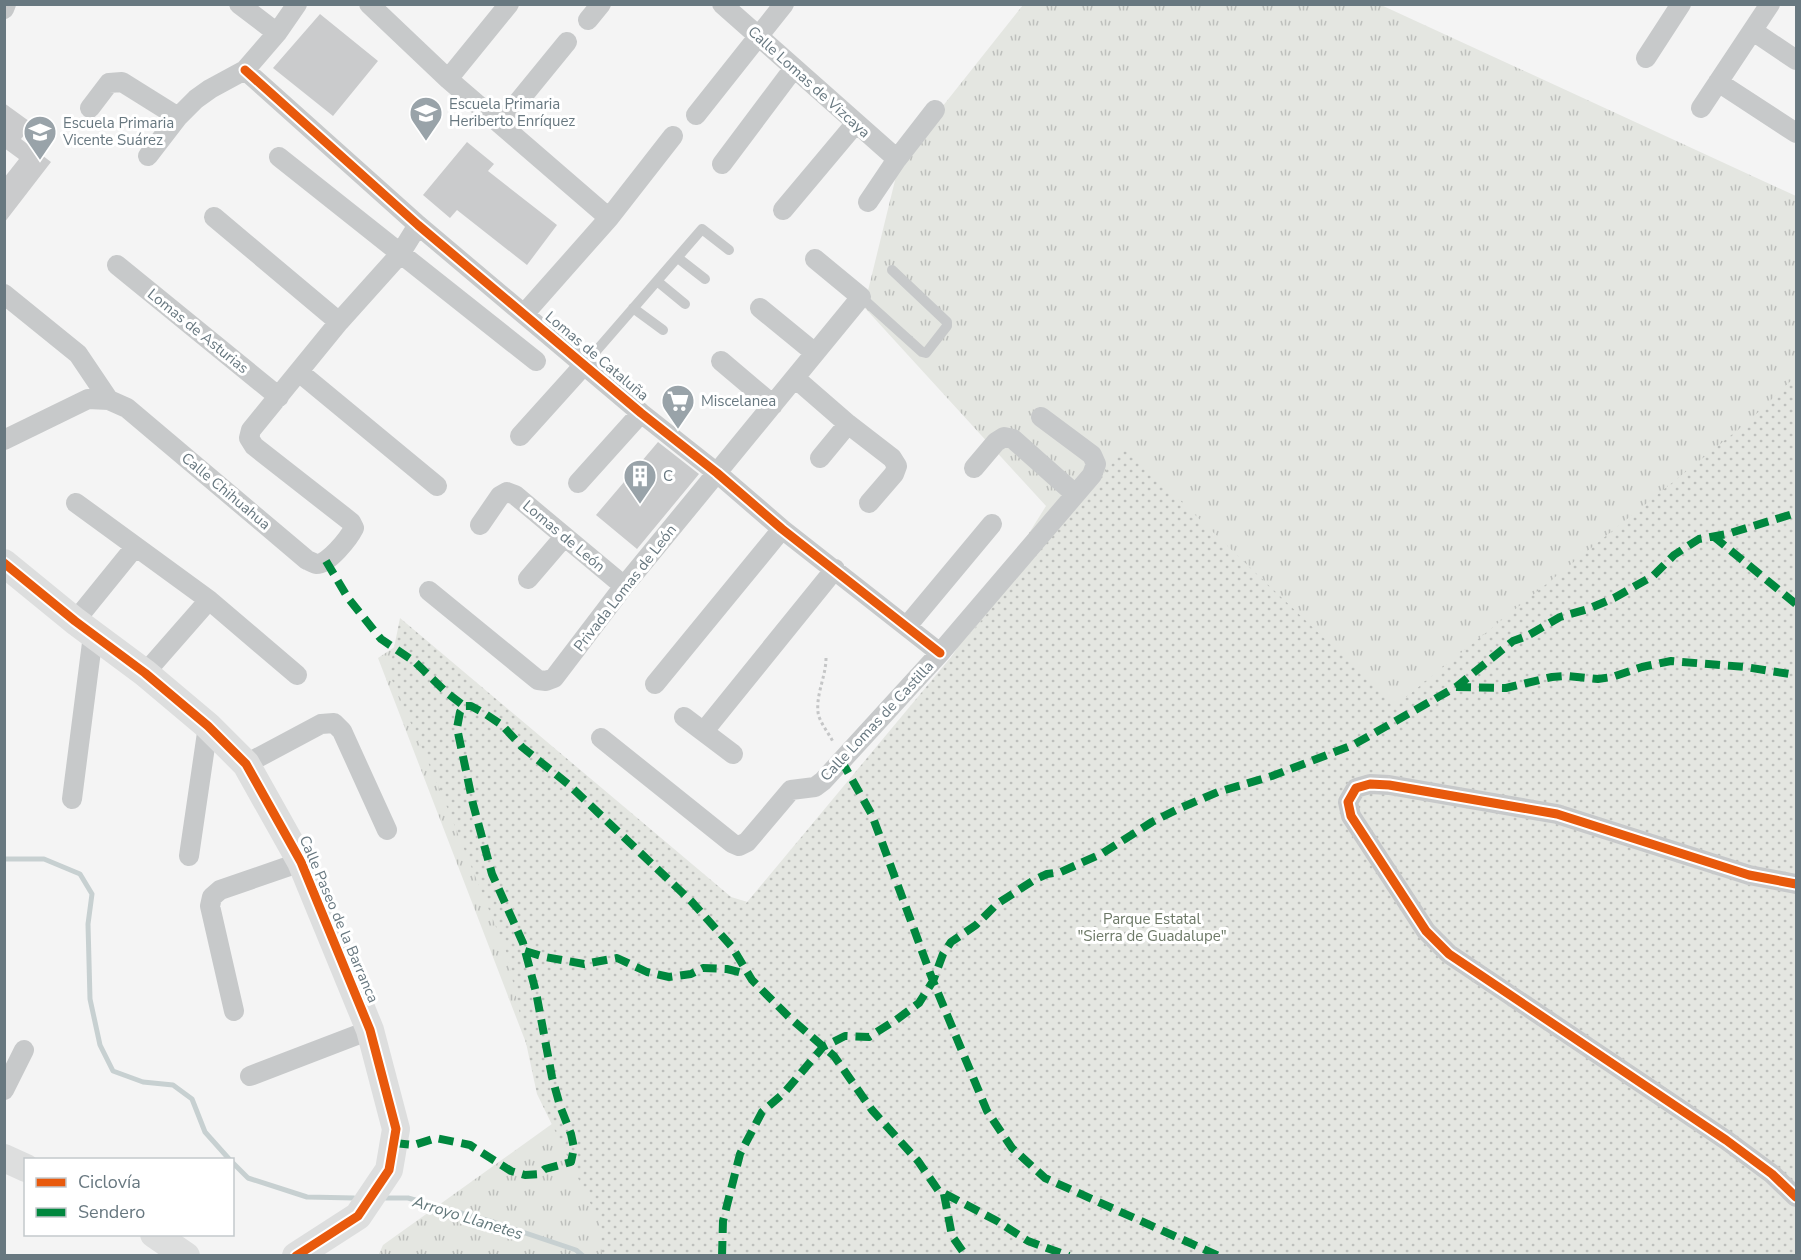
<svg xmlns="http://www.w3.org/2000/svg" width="1801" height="1260" font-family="'Nunito Sans',sans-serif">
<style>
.grass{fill:url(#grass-tufts)}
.park{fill:url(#park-dots)}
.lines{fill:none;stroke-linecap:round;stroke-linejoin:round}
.stream{stroke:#c7d0d1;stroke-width:5}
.building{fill:#cacbcc}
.path{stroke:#c5c6c7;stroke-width:3;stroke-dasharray:3 3;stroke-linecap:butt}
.lane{stroke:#c7c9ca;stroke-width:10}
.street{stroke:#c7c9ca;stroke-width:20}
.secondary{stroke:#dddede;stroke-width:28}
.quiet{stroke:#00873e;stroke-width:8;stroke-dasharray:15 8;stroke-linecap:butt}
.cycleway-casing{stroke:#fff;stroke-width:13}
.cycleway{stroke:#e8590c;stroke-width:9}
.labels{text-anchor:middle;stroke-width:6;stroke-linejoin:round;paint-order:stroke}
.street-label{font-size:15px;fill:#687880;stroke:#fff}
.poi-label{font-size:15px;fill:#687880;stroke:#fff;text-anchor:start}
.park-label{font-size:15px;fill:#6c7866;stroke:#fff}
.water-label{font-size:16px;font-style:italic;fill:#64797c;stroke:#fff}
</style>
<defs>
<pattern id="grass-tufts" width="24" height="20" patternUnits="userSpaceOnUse" patternTransform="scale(1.5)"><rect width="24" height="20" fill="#e4e6e1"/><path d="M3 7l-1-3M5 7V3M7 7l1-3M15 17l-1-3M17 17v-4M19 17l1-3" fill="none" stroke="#bdbfbc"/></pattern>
<pattern id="park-dots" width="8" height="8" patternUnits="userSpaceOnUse" patternTransform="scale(1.5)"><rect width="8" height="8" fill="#e4e6e1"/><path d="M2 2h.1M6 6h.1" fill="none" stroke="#bdbfbc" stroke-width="1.8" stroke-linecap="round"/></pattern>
</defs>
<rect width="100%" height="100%" fill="#f4f4f4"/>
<path class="grass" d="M1023 5H1381L1796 196V1255L378 1256 383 1245 556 1121 378 658 414 634 718 893 764 907 875 779 1046 506 864 307 900 160Z"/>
<path class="park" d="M1796 376V1255H602L599 1221 537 1094 507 954 440 790 389 673 400 618 743 907 1125 448 1395 706 1750 420Z"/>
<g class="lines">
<path class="stream" d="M4 859H44L80 874 92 894 88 924 90 999 100 1045 113 1071 143 1082 173 1085 192 1099 205 1132 230 1160
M232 1162 248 1178 307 1197 354 1198
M386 1198H408L493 1222 576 1250 583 1256"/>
</g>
<path class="building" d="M320 14 378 61 333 116 273 68Z
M4 103 33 124 21 139 51 162 4 223V178L19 159 4 148Z
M467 142 494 164 488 171 557 225 527 265 457 210 450 218 423 195Z
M658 442 699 474 637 549 596 515Z"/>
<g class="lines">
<path class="path" d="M826 658C826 676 816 694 818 712 819 722 829 733 833 742"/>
<path class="lane" d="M678 258 705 279
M657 281 685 304
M861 297 922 352 926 353 947 326V322L892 270
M633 308 663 330
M584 365 702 229 729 250"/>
<path class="street" d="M239 4 277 33
M369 4 448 79 609 218
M722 4 897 159
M4 9 6 4
M588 20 601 4
M1753 31 1796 60
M1646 58 1681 4
M245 70 418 225 641 413 717 473 782 529 940 653
M448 79 509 4
M1718 82 1796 133
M90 108 109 83 122 82 178 117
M1701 108 1770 4
M696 115 784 4
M500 124 567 42
M148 156 178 117 196 99 210 89 245 70 277 33 297 4
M279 157 536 361
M722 164 794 68
M868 202 897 159 935 110
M783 210 856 123
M214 217 339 322
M117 265 279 397
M4 294 78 354 109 400
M760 308 815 353
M524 314 609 218 673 136
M721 361 773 405
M299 372 437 486
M795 378 848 424 892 458 897 466 894 474 869 503
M520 436 584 365
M4 440 88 399 109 400 127 408 307 560C308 560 315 564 316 564 328 565 349 538 354 528L351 522 254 446 249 438 251 430 339 322 400 254 418 225
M820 458 848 424
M974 468 996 442 1004 437 1013 439 1075 494
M578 483 641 413
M76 503 209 600 297 675
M480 525 500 496 507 492 515 495 624 586
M528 579 564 537
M429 591 538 680 546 681 554 678 624 586 861 297 815 259
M75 621 135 547
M907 626 992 524
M145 673 209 600
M655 684 782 529
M684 717 733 754
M704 731 835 569
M601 738 732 843 739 846 747 842 791 790 815 787 823 781 940 653 1092 475 1096 464 1092 455 1041 417
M246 764 321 724 334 723 342 731 387 830
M72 799 93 635
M189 856 208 726
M1796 884 1749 875 1557 814 1389 785 1370 784 1356 788 1348 802 1351 816 1426 931 1449 954 1726 1140 1772 1174 1796 1197
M234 1011 210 906 212 897 220 890 301 862
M250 1076 370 1030
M4 1090 24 1050"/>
<path class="secondary" d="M4 563 75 621 145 673 208 726 246 764 301 862 370 1030 396 1129 389 1170 358 1216 296 1256
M4 1158 26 1168
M154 1234 186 1256"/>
<path class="quiet" d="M1713 536 1796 604
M326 561 348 598 381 639 415 662 446 692 464 706
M1456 687 1506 688 1552 677 1567 676 1598 679 1612 677 1642 667 1671 661 1745 667 1796 675
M841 760 872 815 933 981 987 1111 1012 1148 1045 1178 1219 1256
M525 951 545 957 584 964 617 958 647 972 669 977 691 974 703 968 727 969 747 974
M394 1143 414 1145 436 1138 470 1145 511 1171 525 1175 539 1174 545 1169 571 1162 574 1148 571 1134 560 1106 552 1077 536 992 523 943 492 874 473 804 457 728 460 712 464 706H471L484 713 502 725 522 747 568 784 691 901 732 947 752 980 789 1017 834 1056 872 1110 918 1161 938 1190 997 1221 1028 1241 1069 1256
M944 1194 952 1236 966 1256
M722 1256 723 1221 740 1154 762 1112 784 1093 823 1047 845 1036 869 1037 896 1020 919 1003 933 981 943 954 951 942 976 925 997 904 1034 880 1047 874 1061 872 1103 853 1152 822 1178 809 1218 792 1272 776 1353 745 1456 687 1513 641 1527 636 1560 617 1588 609 1614 598 1653 576 1674 555 1699 539 1727 534 1796 513"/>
<g class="cycleway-casing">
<path id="cycleway" d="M245 70 418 225 641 413 717 473 782 529 940 653
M4 563 75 621 145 673 208 726 246 764 301 862 370 1030 396 1129 389 1170 358 1216 296 1256
M1796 884 1749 875 1557 814 1389 785 1370 784 1356 788 1348 802 1351 816 1426 931 1449 954 1726 1140 1772 1174 1796 1197"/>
</g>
<use href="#cycleway" class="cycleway"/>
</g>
<defs>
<g id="school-pin" transform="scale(1.725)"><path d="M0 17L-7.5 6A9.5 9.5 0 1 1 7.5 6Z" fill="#99a3a9" stroke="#fff"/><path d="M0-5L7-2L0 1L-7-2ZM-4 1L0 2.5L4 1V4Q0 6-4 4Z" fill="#fff"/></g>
<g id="supermarket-pin" transform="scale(1.725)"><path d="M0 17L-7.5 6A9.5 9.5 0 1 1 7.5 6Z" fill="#99a3a9" stroke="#fff"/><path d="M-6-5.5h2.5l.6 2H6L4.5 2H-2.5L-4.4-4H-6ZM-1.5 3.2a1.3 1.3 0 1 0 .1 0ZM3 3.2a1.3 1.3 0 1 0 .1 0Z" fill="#fff"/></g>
<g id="building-pin" transform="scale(1.725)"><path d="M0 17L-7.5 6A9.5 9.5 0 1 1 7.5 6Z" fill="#99a3a9" stroke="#fff"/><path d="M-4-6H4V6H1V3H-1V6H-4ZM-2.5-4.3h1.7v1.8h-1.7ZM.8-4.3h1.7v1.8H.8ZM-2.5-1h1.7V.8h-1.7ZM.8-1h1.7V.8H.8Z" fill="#fff"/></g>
</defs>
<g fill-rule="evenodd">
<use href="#school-pin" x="426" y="113"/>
<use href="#school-pin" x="40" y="132"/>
<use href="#supermarket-pin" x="678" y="401"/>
<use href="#building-pin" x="640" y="476"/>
</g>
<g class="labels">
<g class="street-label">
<text transform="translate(809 82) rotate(42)" y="5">Calle Lomas de Vizcaya</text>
<text transform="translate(198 331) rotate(39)" y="5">Lomas de Asturias</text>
<text transform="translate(597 356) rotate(40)" y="5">Lomas de Cataluña</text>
<text transform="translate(226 491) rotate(40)" y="5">Calle Chihuahua</text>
<text transform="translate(564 536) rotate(40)" y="5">Lomas de León</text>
<text transform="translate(625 588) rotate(-52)" y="5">Privada Lomas de León</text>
<text transform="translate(877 721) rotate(-47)" y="5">Calle Lomas de Castilla</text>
<text transform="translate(339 919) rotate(67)" y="5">Calle Paseo de la Barranca</text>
</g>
<g class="poi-label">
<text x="449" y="109">Escuela Primaria<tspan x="449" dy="17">Heriberto Enríquez</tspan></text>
<text x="63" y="128">Escuela Primaria<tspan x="63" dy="17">Vicente Suárez</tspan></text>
<text x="701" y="406">Miscelanea</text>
<text x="663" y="481">C</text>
</g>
<g class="park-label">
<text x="1152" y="924">Parque Estatal<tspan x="1152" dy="17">"Sierra de Guadalupe"</tspan></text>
</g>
<g class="water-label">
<text transform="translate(468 1217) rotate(17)" y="6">Arroyo Llanetes</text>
</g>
</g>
<rect width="1801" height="1260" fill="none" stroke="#687880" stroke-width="12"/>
<rect x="24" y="1158" width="210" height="78" fill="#ffffff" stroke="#c3c9cc" stroke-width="1.5"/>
<rect x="36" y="1178" width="30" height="9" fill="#e8590c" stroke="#c3c9cc" stroke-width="1.5"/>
<text x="78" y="1188" font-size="18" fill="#687880">Ciclovía</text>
<rect x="36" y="1208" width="30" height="9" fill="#00873e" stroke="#c3c9cc" stroke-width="1.5"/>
<text x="78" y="1218" font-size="18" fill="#687880">Sendero</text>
</svg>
